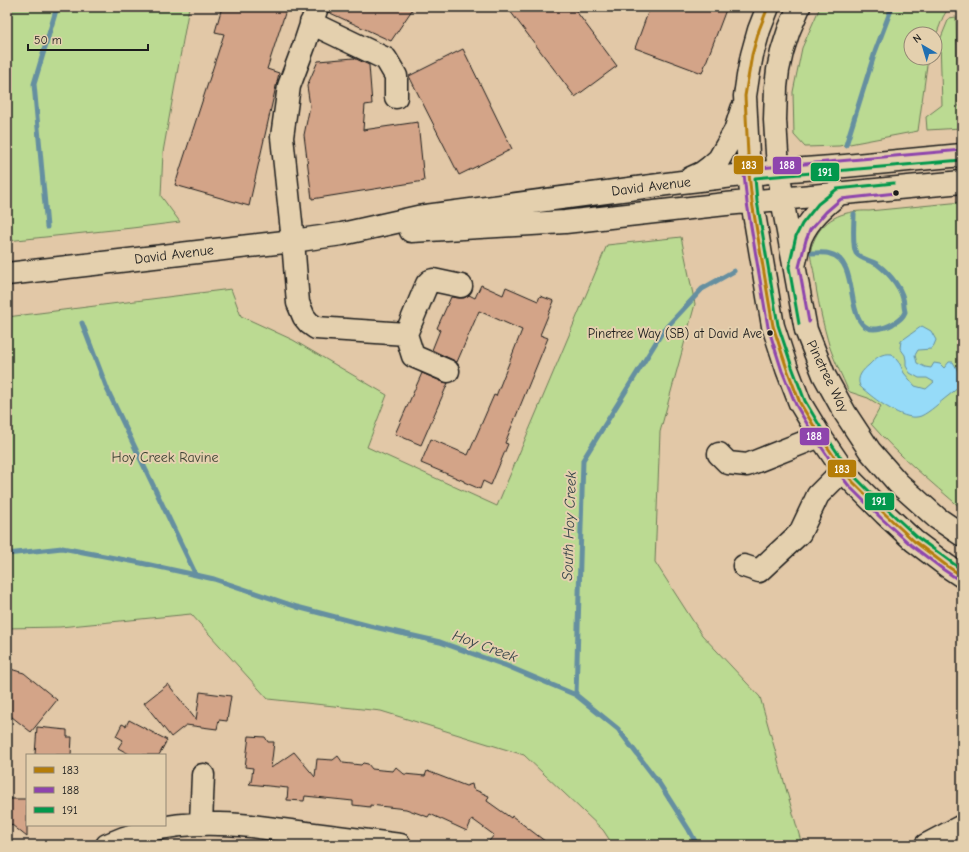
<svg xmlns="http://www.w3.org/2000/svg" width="969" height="852" font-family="'Comic Neue',sans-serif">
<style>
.green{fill:#bbda92;stroke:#6c7b57}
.water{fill:#96dbf8;stroke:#658fa0}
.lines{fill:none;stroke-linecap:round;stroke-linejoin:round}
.stream{stroke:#658fa0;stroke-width:5}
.building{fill:#d3a488;stroke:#1c1c1c}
.minor-casing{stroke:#1c1c1c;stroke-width:25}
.major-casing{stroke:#1c1c1c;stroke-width:25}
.minor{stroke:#e4d0ae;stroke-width:22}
.major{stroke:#e4d0ae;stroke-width:22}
.bus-1-casing{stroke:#e4d0ae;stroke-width:6}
.bus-2-casing{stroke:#e4d0ae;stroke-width:6}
.bus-3-casing{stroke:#e4d0ae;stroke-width:6}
.bus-1{stroke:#b57d08;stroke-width:3}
.bus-2{stroke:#8e44ad;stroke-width:3}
.bus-3{stroke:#03984c;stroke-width:3}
.bus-dot{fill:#1c1c1c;stroke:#e4d0ae;stroke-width:1.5}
.labels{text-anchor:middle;stroke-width:4;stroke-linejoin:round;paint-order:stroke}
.bus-label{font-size:13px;fill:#1c1c1c;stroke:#e4d0ae;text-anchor:end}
.street-label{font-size:14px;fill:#1c1c1c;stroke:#e4d0ae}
.park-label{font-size:14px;fill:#3c4234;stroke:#e4d0ae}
.water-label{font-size:15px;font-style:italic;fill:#344248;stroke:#e4d0ae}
.line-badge{stroke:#e4d0ae;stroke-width:1.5}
.badge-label{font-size:11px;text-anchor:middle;font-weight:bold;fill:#fff}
</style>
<rect width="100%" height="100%" fill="#e2c8a7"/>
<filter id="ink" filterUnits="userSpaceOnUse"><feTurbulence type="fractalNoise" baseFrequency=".025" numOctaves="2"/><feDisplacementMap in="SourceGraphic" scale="8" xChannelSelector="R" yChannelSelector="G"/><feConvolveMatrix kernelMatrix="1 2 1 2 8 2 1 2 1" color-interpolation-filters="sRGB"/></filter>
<g filter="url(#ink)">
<path class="green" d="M7 7H189L163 152 161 196 180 222 132 228 7 241Z
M820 7H949L943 17 935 38V34H911V58H928L918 131 839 146 805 147 794 135 793 92 802 48Z
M956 17 958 106H962V128L927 130 926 117 942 105 940 40 949 18Z
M962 202V509C931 482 898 455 871 424L881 406 868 398 850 392 848 390C842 376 835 362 830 348 823 325 817 298 814 273 813 266 809 257 811 249 811 246 814 241 815 238 825 217 847 210 869 211Z
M681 237 695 304 660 432 655 562 702 635 760 697 802 845H613L603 830 524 755 381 711 268 699 191 614 60 627 7 628V317L231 289 241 316 293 340 387 395 367 447 497 506 607 245Z"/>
<path class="water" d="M922 326 931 331 936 340 934 345 931 349 918 350 915 355 917 363 925 367 931 368 934 363 940 364 944 368 949 362H953C964 382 967 381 948 396 940 402 930 412 921 416 906 422 880 403 869 394 866 391 862 389 860 386 856 377 863 370 869 365 877 357 881 353 892 354L900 364 904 373 915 386 926 389 934 382 927 378H919L910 373 906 366V360L905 355 900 348 901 341Z"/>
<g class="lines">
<path class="stream" d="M846 145 875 52 892 7
M47 227 34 84 57 7
M812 253C818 253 825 252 830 254 854 259 849 300 858 317 860 322 863 326 868 328 874 331 889 327 894 323 898 321 903 317 905 312 905 311 904 308 904 306 904 290 890 274 877 264 871 260 861 260 856 253 852 247 854 223 854 214
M82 323 108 391 196 575
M7 554 62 548 141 563 196 575 214 579 297 607 370 626 440 642 507 666 576 695 618 729 659 783 689 830 697 845
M576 695 583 460 663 331 702 289 734 271"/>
</g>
<path class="building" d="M222 7H287L267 69 279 73 249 206 175 185 224 34 215 32Z
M329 7H414L391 41 328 12Z
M507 7H573L617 66 575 97Z
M650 7H727L702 73 635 48Z
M463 49 512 149 459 175 409 76Z
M354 58 369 65 372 104 365 105 363 130 418 122 424 181 312 199 304 135 310 106 307 86 318 61Z
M481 285 503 295 506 287 538 301 540 296 554 301 540 335 548 338 505 443 508 444 491 485 483 481 480 489 464 482V481L421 463 431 439 468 455 494 395 496 396 522 330 479 311 457 362 453 360 432 350 440 330 437 328 451 297 458 298H464L469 295 475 298Z
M422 373 443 382 448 383 421 445 395 434Z
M7 668 24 673 57 700 31 732 7 713Z
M168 684 196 720 200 692 231 696 227 721 219 720 217 729 186 725 171 737 144 703Z
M129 720 167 740 159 755H131L118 748 123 740 116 736 122 724 126 726Z
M37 727 67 730V737H72L71 755H35Z
M249 736 265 737 268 742H274L271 768 294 752 315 777 317 759 333 760 338 756 343 763 361 765 363 763 368 764 372 769 381 770 393 771 396 767 404 774 425 776 427 771 466 786 472 784 473 789 489 796 487 801 511 818 512 816 550 845H486L494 835 472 819 467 831 430 814 428 817 406 809 370 805V807L353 805V801L305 796 304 801 287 800 288 788 249 784 251 782 253 768 245 767Z
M7 799H27V837L7 821Z"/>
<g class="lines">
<g class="minor-casing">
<path id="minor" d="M317 7 304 46 289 86 282 137 293 241 298 303 304 317 309 323 316 328 406 334
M311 23 386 59 396 76V97
M448 371 413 356 406 334 427 284 430 281 433 280 461 286
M719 454 728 463 747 465 820 436
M744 566 759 571 800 533 818 495 843 470
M201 823 203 775
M107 845C155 823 200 821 251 826L400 845
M926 845 962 826"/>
</g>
<g class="major-casing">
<path id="major" d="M768 7 759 30 752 55 748 76 745 96 749 174 752 202 773 326 787 369 800 403 820 436 843 470 853 482 885 514 914 541 947 566 962 576
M799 7 789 30 782 52 778 70 776 87 775 120 777 153 782 199 806 330 824 375 845 413 870 451 898 483 937 518 962 535
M691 178 702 173 710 167 719 159 735 131 742 109
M411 231 565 222 726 204 962 182
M795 262C797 254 798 245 801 237 809 219 824 206 839 194
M7 274 293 241 342 234 418 217 682 182 778 171 845 166 962 155"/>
</g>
<use href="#minor" class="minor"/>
<use href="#major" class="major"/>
<g class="bus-1-casing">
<path id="bus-1" d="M768 7 759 30 752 55 745 96 749 174 752 202 773 326 787 369 800 403 820 436 843 470 853 482 885 514 914 541 947 566 962 576"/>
</g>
<g class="bus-2-casing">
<path id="bus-2" d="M809 322 799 267 806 240 810 230 826 212 841 199 896 193
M959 580 944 570 911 545 881 518 849 486 839 473 816 439 796 405 782 371 768 327 747 203 744 174 745 170 748 169 962 150"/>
</g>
<g class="bus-3-casing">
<path id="bus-3" d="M962 160 755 178 757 201 778 325 792 367 805 401 824 433 847 467 857 479 888 510 917 537 962 570
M799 324 789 267 796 236 802 224 818 204 837 189 894 183"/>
</g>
<use href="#bus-1" class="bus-1"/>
<use href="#bus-2" class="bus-2"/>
<use href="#bus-3" class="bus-3"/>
</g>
</g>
<g class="bus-dot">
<circle cx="896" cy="193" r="3.5"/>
<circle cx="770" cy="333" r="3.5"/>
</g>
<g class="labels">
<g class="bus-label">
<text x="762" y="338">Pinetree Way (SB) at David Ave</text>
</g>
<g class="street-label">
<text transform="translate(651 186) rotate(-7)" y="5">David Avenue</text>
<text transform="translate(174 254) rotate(-7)" y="5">David Avenue</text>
<text transform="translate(828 376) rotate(64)" y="5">Pinetree Way</text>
</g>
<g class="park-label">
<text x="165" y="462">Hoy Creek Ravine</text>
</g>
<g class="water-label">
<text transform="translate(569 526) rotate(-88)" y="5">South Hoy Creek</text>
<text transform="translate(485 646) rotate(20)" y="5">Hoy Creek</text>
</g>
</g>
<g class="line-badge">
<rect x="733" y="155" width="31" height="20" rx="4" fill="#b57d08"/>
<rect x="772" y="156" width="30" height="19" rx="4" fill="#8e44ad"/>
<rect x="810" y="162" width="30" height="20" rx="4" fill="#03984c"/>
<rect x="799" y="427" width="31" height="19" rx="4" fill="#8e44ad"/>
<rect x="827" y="459" width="30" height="19" rx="4" fill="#b57d08"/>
<rect x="864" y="492" width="31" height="19" rx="4" fill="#03984c"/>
</g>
<g class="badge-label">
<text x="749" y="169">183</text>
<text x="787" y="169">188</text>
<text x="825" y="176">191</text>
<text x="814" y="440">188</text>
<text x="842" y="473">183</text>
<text x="879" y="505">191</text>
</g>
<rect width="969" height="852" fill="none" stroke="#e4d0ae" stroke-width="24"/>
<rect x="12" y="12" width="945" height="828" fill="none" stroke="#1c1c1c" stroke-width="1.5" filter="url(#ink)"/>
<rect x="26" y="754" width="140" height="72" fill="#e4d0ae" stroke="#948874"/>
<rect x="34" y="767" width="20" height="6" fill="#b57d08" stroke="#948874"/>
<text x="62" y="774" font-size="12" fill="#1c1c1c">183</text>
<rect x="34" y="787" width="20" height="6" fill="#8e44ad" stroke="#948874"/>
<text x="62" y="794" font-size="12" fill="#1c1c1c">188</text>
<rect x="34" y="807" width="20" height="6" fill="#03984c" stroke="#948874"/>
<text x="62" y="814" font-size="12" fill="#1c1c1c">191</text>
<g transform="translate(923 46) rotate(322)"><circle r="19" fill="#e4d0ae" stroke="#948874"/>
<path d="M0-3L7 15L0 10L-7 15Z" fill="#1f6fb2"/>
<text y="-6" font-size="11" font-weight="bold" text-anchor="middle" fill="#1c1c1c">N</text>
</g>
<path d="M28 44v6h120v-6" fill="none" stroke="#1c1c1c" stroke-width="2"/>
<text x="34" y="44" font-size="12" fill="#1c1c1c" stroke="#e4d0ae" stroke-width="3" paint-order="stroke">50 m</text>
</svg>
